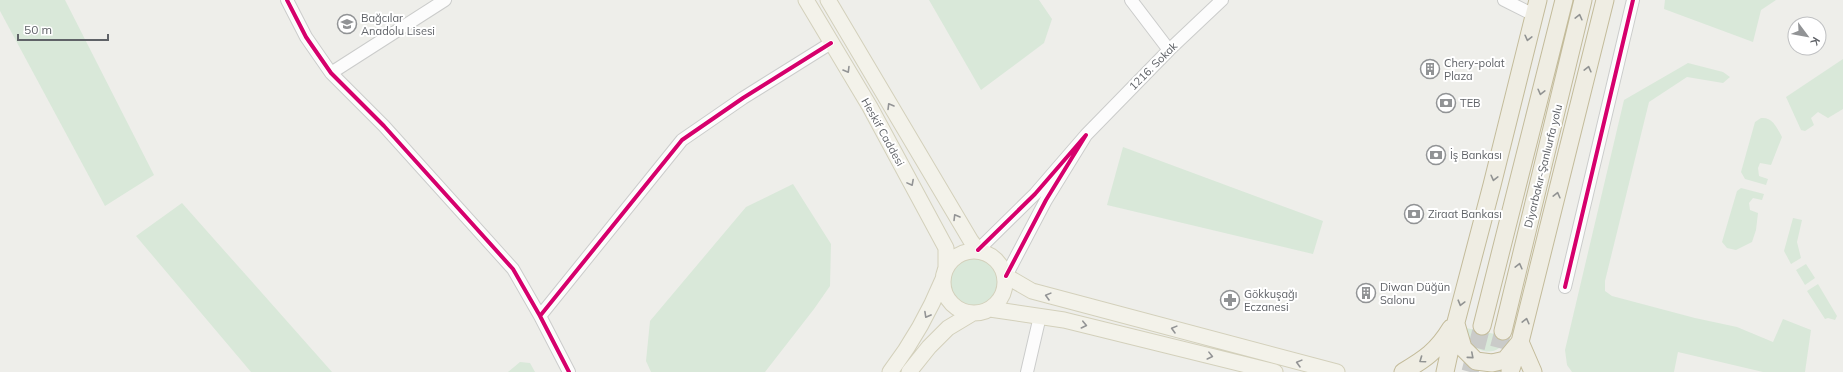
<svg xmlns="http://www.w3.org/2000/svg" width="1843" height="372" font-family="Mulish,sans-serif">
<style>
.green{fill:#d9e8d9}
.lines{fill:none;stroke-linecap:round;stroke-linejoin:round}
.highway-tunnel{stroke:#cacbc9;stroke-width:17;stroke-dasharray:17 8;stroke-linecap:butt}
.minor-casing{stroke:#cbcccb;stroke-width:14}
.major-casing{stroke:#d3d0bb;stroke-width:17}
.highway-casing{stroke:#c3bb9a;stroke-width:19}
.minor{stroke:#fcfcfc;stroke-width:12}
.major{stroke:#f3f2ea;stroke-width:15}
.highway{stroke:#efede3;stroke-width:17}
.cycleway-casing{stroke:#fff;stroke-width:6}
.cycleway{stroke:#d6006c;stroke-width:4}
.oneway{stroke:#919392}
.oneway2{stroke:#939495}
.labels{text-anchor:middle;stroke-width:4;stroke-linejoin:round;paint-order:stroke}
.poi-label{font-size:11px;fill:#5f6267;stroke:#fff;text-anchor:start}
.street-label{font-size:11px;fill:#5f6267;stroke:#fff}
</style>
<rect width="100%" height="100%" fill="#eeeeea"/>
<path class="green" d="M0 0H65L154 175 105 206 0 11Z
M929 0H1039L1052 19 1044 43 981 90Z
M1665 0H1776L1761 10 1753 42 1664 9Z
M1843 59V109L1828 118 1818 112 1811 118 1814 125 1805 131 1801 130 1786 97Z
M1688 63 1723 72 1730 77 1723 83 1687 77 1649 102 1605 281V291L1612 296 1695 318 1737 327 1773 342 1783 319 1811 330 1805 372H1763L1678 352 1674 372H1572L1567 365 1565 350 1624 100Z
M1761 118C1773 117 1777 128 1782 137L1771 165 1760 163 1758 168 1759 176 1768 179 1766 185 1745 179 1741 172 1755 122Z
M1123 147 1323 221 1313 254 1107 205Z
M793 184 831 244 830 286 814 309 765 372H651L646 361 650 321 746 207Z
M1741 188 1764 194 1762 200 1753 198 1749 203 1750 210 1758 213 1756 230 1752 242 1736 250 1727 248 1722 242 1737 191Z
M182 203 332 372H251L136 236Z
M1793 218 1802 220 1797 242 1801 258 1791 264 1784 251Z
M948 280a26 26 0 1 1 52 0a26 26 0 1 1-52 0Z
M1806 264 1815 278 1805 285 1796 270Z
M1818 284 1837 316 1835 320 1828 318 1825 319 1807 291Z
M1466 328 1509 337C1498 355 1486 355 1469 344L1466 335Z
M520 362 530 363 535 372H508Z"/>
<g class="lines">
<path class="highway-tunnel" d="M1470 372 1482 326
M1492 372 1503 331"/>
<g class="minor-casing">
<path id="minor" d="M287 0 306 37 331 73 384 126 513 269 540 316 569 372
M1131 0 1169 50
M1504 0 1534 15
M331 73 445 0
M1086 135 1169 50 1222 0
M978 250 1035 194 1086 135 1046 200 1006 276
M1565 287 1633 0
M540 316 682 140 743 98 831 43
M1027 372 1040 316"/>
</g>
<g class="major-casing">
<path id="major" d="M806 0 870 107 946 248V269
M828 0 971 241 978 250
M943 282a31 31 0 1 1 62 0a31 31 0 1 1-62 0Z
M1006 276 1032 291 1337 372
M990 309 1064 320 1275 372
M890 372C912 343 929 313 943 279
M909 372 929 347 948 328 973 313"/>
</g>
<g class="highway-casing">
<path id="highway" d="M1456 324 1463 348 1476 361 1492 363 1505 360 1520 342 1533 372
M1482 326 1564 0
M1503 331 1583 0
M1403 372C1425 359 1437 351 1451 328
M1445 372 1456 322 1492 185 1538 0
M1510 372 1520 342 1605 0"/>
</g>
<use href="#minor" class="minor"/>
<use href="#major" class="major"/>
<use href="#highway" class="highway"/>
<g class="cycleway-casing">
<path id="cycleway" d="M287 0 306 37 331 73 384 126 513 269 540 316 569 372
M978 250 1035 194 1086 135 1046 200 1006 276
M1565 287 1633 0
M540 316 682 140 743 98 831 43"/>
</g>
<use href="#cycleway" class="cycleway"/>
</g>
<defs><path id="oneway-chevron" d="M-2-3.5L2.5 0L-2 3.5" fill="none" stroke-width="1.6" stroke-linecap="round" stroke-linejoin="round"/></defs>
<g class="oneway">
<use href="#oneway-chevron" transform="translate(1579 17) rotate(-76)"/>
<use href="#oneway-chevron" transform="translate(1528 38) rotate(104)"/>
<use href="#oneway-chevron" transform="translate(1588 69) rotate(-76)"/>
<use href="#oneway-chevron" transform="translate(1541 92) rotate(104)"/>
<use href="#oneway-chevron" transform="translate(1494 178) rotate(104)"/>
<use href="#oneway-chevron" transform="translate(1557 195) rotate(-76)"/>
<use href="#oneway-chevron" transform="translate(1519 266) rotate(-76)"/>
<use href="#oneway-chevron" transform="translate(1461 303) rotate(105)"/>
<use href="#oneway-chevron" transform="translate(1526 321) rotate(-76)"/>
<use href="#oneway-chevron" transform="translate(1471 356) rotate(41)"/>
<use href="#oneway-chevron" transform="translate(1422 360) rotate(145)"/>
</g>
<g class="oneway2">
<use href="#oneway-chevron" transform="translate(847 70) rotate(59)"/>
<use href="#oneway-chevron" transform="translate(890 106) rotate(-121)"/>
<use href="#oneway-chevron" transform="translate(911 183) rotate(62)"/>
<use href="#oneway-chevron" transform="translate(956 217) rotate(-121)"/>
<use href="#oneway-chevron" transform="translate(1048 296) rotate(-165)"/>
<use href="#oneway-chevron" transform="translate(927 315) rotate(119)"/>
<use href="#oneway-chevron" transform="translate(1084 325) rotate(13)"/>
<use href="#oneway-chevron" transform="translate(1174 329) rotate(-165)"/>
<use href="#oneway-chevron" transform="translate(1210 356) rotate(14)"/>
<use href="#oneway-chevron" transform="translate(1299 363) rotate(-165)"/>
</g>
<defs>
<g id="school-ring" transform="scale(1)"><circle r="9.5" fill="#fff" stroke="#919395" stroke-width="1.5"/><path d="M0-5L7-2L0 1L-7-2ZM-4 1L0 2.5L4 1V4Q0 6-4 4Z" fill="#919395"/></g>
<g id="building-ring" transform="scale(1)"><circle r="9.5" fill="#fff" stroke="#919395" stroke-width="1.5"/><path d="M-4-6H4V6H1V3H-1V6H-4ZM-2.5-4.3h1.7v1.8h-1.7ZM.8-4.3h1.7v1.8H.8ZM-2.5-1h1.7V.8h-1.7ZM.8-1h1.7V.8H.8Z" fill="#919395"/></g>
<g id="bank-ring" transform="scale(1)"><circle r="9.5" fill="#fff" stroke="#919395" stroke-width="1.5"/><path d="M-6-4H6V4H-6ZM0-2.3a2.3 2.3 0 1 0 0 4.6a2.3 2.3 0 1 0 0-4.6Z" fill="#919395"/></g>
<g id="pharmacy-ring" transform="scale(1)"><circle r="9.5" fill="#fff" stroke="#919395" stroke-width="1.5"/><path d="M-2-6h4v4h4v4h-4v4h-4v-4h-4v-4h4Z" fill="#919395"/></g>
</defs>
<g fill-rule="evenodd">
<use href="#school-ring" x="347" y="24"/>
<use href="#building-ring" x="1430" y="69"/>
<use href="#bank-ring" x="1446" y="103"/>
<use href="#bank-ring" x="1436" y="155"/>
<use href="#bank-ring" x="1414" y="214"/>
<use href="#building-ring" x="1366" y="293"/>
<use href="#pharmacy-ring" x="1230" y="300"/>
</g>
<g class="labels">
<g class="poi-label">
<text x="361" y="22">Bağcılar<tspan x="361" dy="13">Anadolu Lisesi</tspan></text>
<text x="1444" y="67">Chery-polat<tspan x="1444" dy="13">Plaza</tspan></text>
<text x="1460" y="107">TEB</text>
<text x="1450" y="159">İş Bankası</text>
<text x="1428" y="218">Ziraat Bankası</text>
<text x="1380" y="291">Diwan Düğün<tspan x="1380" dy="13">Salonu</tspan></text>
<text x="1244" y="298">Gökkuşağı<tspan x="1244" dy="13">Eczanesi</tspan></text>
</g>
<g class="street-label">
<text transform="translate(1153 66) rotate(-45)" y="4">1216. Sokak</text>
<text transform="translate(883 132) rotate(61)" y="4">Heskif Caddesi</text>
<text transform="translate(1543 166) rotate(-76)" y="4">Diyarbakır-Şanlıurfa yolu</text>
</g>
</g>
<g transform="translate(1807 36) rotate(122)"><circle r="19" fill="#ffffff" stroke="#bfc0c2"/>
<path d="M0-3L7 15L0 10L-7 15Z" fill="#919395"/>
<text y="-6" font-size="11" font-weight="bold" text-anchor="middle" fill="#5f6267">K</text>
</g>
<path d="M18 34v6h90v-6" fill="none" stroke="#5f6267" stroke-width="2"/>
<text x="24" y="34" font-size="12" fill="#5f6267" stroke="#ffffff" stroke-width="3" paint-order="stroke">50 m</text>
</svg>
